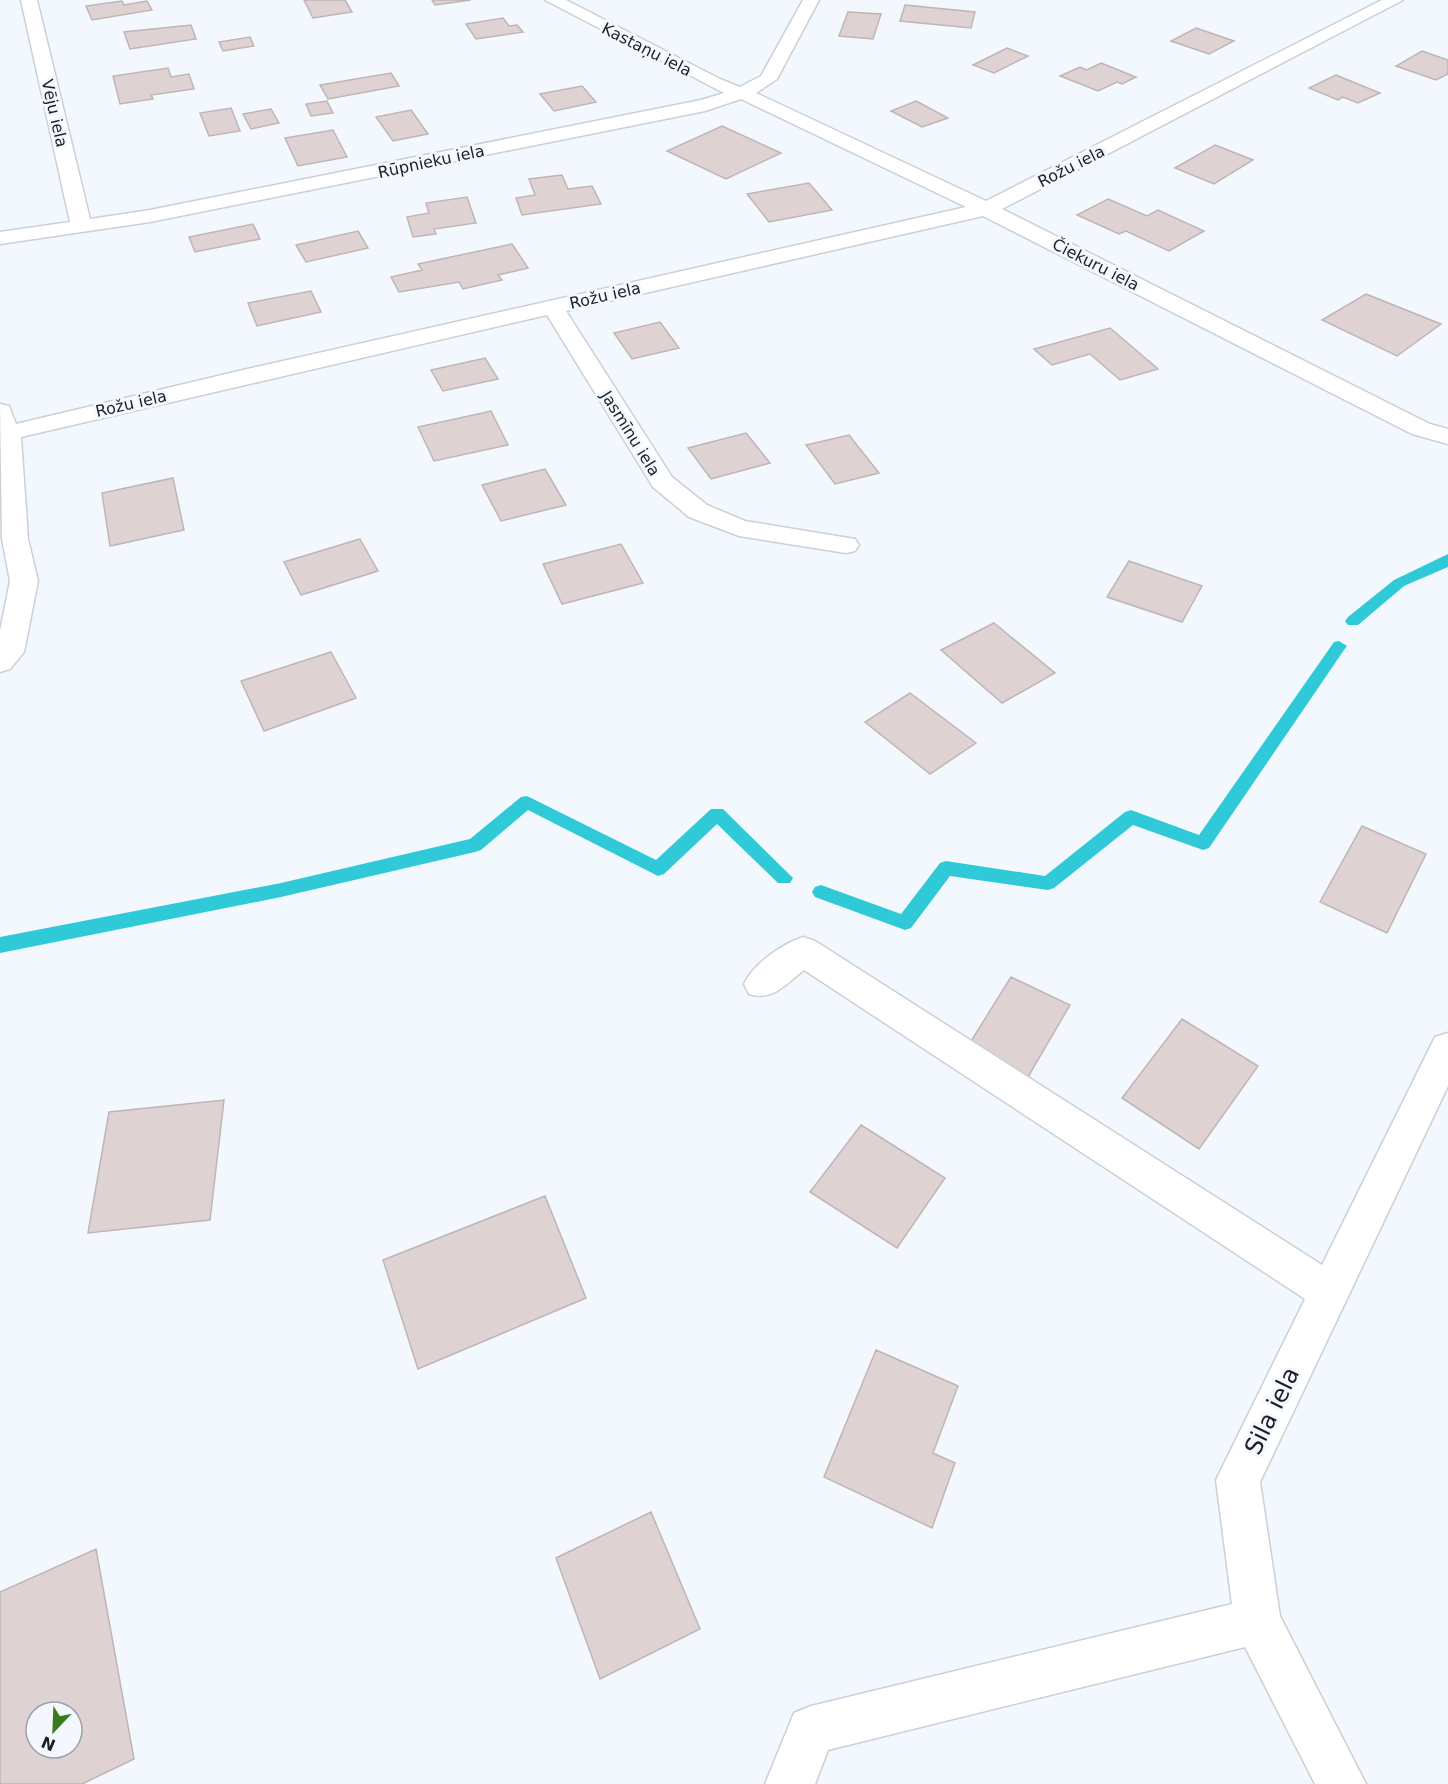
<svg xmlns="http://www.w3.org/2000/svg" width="1448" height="1784" font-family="'DejaVu Sans',sans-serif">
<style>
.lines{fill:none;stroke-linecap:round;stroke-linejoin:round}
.stream{fill:#2fc9d8;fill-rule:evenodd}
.building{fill:#ded3d2;stroke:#bfb5b4;stroke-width:1.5;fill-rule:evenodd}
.minor-casing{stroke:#cad0d7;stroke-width:3}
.minor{fill:#fff;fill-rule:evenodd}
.labels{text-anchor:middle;stroke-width:6;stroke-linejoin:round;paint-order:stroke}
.far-street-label{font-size:16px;fill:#1d1f22;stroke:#f3f8fe}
.near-street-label{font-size:24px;fill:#1d1f22;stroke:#f3f8fe}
</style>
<rect width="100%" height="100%" fill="#f3f8fe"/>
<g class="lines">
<path class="stream" d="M1448 554V567L1404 586 1358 625H1348L1345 621 1348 617 1394 580Z
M1339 641 1347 646 1344 650 1209 848 1203 850 1133 825 1054 888 1048 890 950 876 911 928 905 930 815 897 812 892 815 887 821 885 901 914 940 863 946 861 1045 876 1125 812 1131 810 1199 835 1334 642Z
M527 796 656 860 711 809H723L793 878 790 883H778L717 824 664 874 658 876 528 810 481 850 475 852 281 897 0 953V937L281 883 470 839 521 797Z"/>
</g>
<path class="building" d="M304 0H345L352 12 313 18Z
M432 0H471L435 5Z
M122 1 124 5 147 1 152 10 92 20 86 6Z
M905 5 975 12 971 28 900 21Z
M848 12 881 14 873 39 839 36Z
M503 18 509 26 517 25 523 32 476 39 466 24Z
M191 25 196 39 130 49 124 32Z
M1196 28 1234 41 1209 54 1171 41Z
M250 37 254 46 223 51 219 42Z
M1007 48 1028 56 994 73 973 65Z
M1422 51 1448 60V74L1436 80 1396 66Z
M1101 63 1136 77 1122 84 1117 82 1098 91 1060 76 1080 67 1087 70Z
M168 68 171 77 189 74 194 89 151 95 153 99 120 104 113 76Z
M391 73 399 86 328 99 320 85Z
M1336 75 1380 93 1358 103 1343 97 1338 100 1309 88Z
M582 86 596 102 554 111 540 94Z
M327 101 333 113 311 116 306 104Z
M916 101 948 118 922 127 891 111Z
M231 108 240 131 209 136 200 113Z
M271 109 279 123 251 129 243 114Z
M411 110 428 134 393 141 376 117Z
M722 126 781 153 726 179 667 151Z
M333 130 347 157 298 166 285 138Z
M1215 145 1253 160 1214 184 1175 168Z
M562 175 568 189 592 186 601 204 522 215 516 198 535 195 529 179Z
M809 183 832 210 769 222 747 194Z
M467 197 476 223 434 229 436 234 413 237 407 217 429 213 426 203Z
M1108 199 1147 216 1158 210 1204 231 1169 251 1126 231 1119 234 1077 215Z
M253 224 260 239 195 252 189 237Z
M358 231 368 248 306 262 296 245Z
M512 244 528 268 498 275 502 280 463 289 459 282 399 292 391 277 422 270 418 264Z
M311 291 321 312 257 326 248 303Z
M1366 294 1441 324 1397 356 1322 320Z
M660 322 679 348 632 359 614 333Z
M1110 328 1158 369 1120 380 1090 354 1052 365 1034 349Z
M485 358 498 379 443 391 431 370Z
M491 411 508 445 434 461 418 427Z
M746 433 770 463 711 479 688 448Z
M849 435 879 473 835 484 806 445Z
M545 469 566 505 501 521 482 485Z
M173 478 184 530 110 546 102 493Z
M360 539 378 571 301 595 284 562Z
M621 544 643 583 562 604 543 564Z
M1129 561 1202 586 1182 622 1107 597Z
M994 623 1055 673 1002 703 941 650Z
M331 652 356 698 264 731 241 681Z
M910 693 976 743 930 774 865 722Z
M1362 826 1426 854 1387 933 1320 902Z
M1011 977 1070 1005 1028 1077 968 1046Z
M1182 1019 1258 1066 1199 1149 1122 1098Z
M224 1100 210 1220 88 1233 109 1112Z
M861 1125 945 1178 897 1248 810 1192Z
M545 1196 586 1298 418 1369 383 1260Z
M876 1350 958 1386 933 1453 955 1463 932 1528 824 1477Z
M651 1512 700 1629 600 1679 556 1558Z
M96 1549 134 1759 82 1784H0V1592ZM36 1712H72V1748H36Z"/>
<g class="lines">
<g class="minor-casing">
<path id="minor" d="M21 0H37L90 219 150 210 701 100 724 93 545 0H566L720 79 740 87 761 76 803 0H819L777 79 756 93 986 201 1382 0H1403L1002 209 1430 424 1448 429V444L1412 434 983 216 566 311 672 477 707 505 745 521 855 539 859 545 855 551 846 553 739 536 689 517 653 487 547 315 21 437 28 539 38 581 24 652 10 669 0 672V631L10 581 2 539 0 404 9 406 16 424 243 370 966 207 741 99 705 111 150 222 0 244V232L70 222Z
M803 937 815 941 1322 1265 1435 1037 1448 1033V1086L1260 1482 1280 1616 1366 1784H1315L1245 1647 828 1750 815 1784H765L794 1713 811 1706 1232 1604 1216 1480 1305 1299 804 970C787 983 772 1002 749 994L744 984C753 964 782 944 803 937Z"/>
</g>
<use href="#minor" class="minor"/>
</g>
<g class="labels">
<g class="far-street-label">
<text transform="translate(647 49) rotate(27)" y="6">Kastaņu iela</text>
<text transform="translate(55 113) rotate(77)" y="6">Vēju iela</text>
<text transform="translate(431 161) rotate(-12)" y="6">Rūpnieku iela</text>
<text transform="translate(1071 166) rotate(-27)" y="6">Rožu iela</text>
<text transform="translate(1096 264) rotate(27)" y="6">Čiekuru iela</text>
<text transform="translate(605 295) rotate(-13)" y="6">Rožu iela</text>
<text transform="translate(131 403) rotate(-13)" y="6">Rožu iela</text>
<text transform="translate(631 433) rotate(58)" y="6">Jasmīnu iela</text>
</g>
<g class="near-street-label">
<text transform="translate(1272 1411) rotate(-64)" y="8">Sila iela</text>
</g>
</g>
<g transform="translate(54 1730) rotate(203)"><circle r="28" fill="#f3f8fe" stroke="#9da1a6" stroke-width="1.5"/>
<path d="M0-4.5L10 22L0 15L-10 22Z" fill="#377b1c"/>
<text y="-9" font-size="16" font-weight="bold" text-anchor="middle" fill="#1d1f22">N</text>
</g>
</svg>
